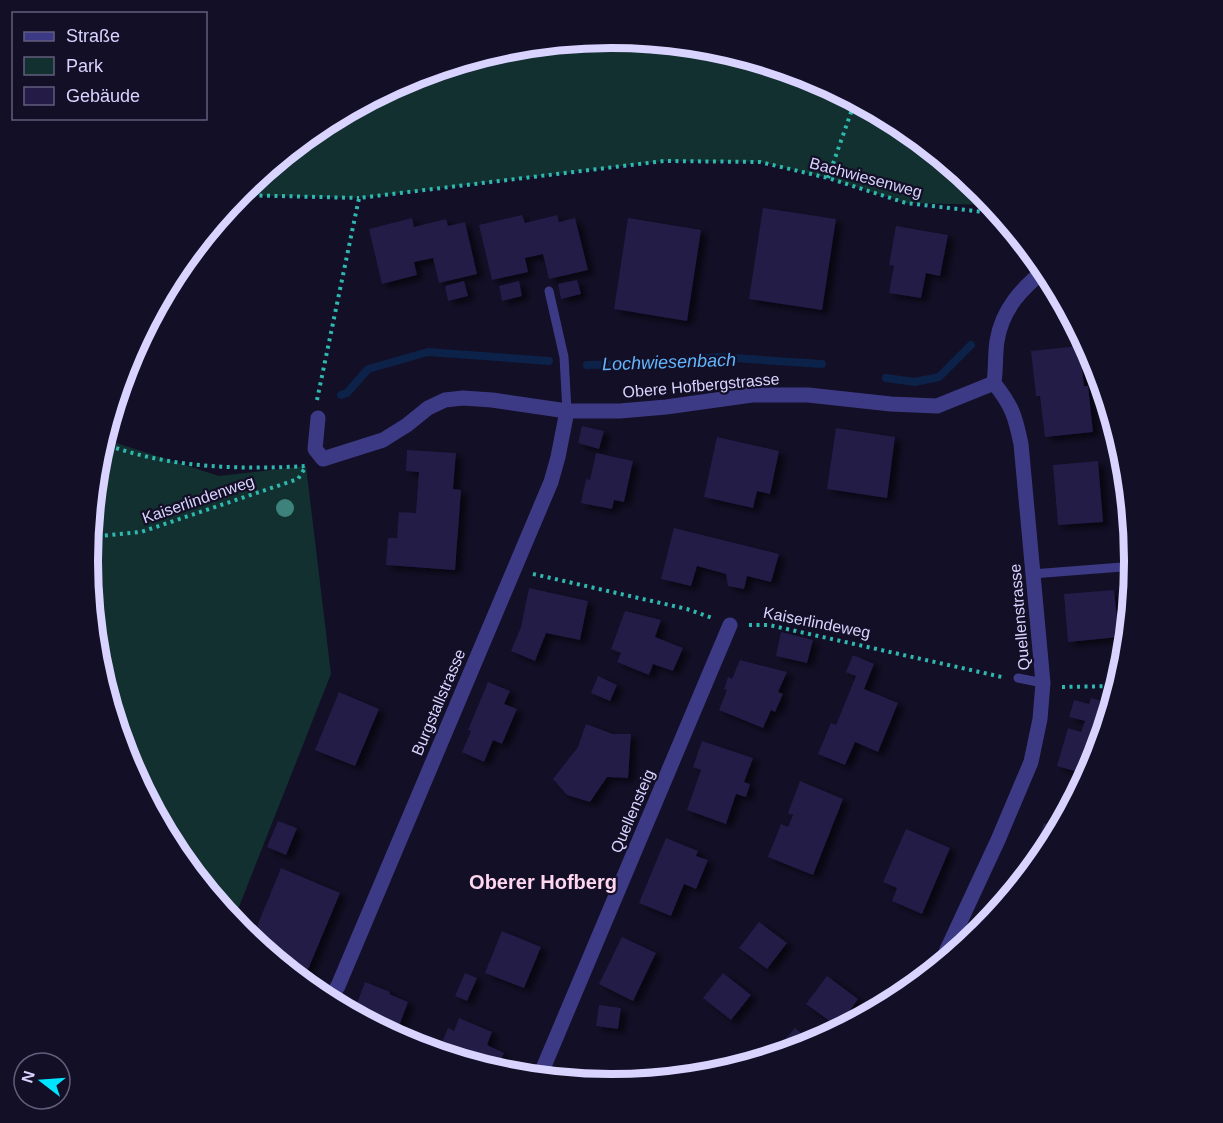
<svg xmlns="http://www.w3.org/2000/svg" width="1223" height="1123" font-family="Arial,sans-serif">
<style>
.green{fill:#12302f}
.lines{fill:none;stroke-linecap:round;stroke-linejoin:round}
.stream{stroke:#0c2248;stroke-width:8}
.building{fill:#241b47;filter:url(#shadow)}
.path{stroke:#2fb8b0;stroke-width:4;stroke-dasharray:3 4.5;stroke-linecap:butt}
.lane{stroke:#3d3a85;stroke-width:9}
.street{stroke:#3d3a85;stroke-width:15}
.tree{fill:#3d827b}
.labels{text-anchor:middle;stroke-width:4.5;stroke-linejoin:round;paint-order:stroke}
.street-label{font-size:16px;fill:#d9d4ff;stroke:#130f26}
.water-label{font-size:18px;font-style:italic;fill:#62b6ff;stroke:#130f26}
.quarter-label{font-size:20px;font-weight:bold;fill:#ffd6f0;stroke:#130f26}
.rim{fill:none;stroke:#d9d4ff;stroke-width:8}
</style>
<defs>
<filter id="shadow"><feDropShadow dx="6" dy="4" stdDeviation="3" flood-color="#0009"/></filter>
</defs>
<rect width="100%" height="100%" fill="#130f26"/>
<path class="green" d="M612 38 714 48 812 78 903 126 982 191 993 205 906 203 828 178 760 162 664 161 359 198 237 195 241 191 321 126 411 77 510 48Z
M104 439 219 476 306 466 331 674 233 922 176 852 127 762 98 663 88 561 98 459Z"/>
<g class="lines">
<path class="stream" d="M587 365 651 364 718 357 822 364
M886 378 915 382 939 377 971 345
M341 395 347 393 368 369 428 352 549 361"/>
</g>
<path class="building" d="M763 208 836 219 822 310 749 299Z
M522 215 525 223 557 215 559 222 575 218 588 270 549 279 543 254 525 258 528 272 492 280 479 225Z
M412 218 414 227 446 219 448 226 465 222 477 274 439 283 433 258 414 262 417 275 382 284 369 229Z
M628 218 701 230 687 321 614 309Z
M896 226 948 235 940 276 926 273 921 298 889 293 894 266 889 265Z
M577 280 581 294 561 299 558 284Z
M464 281 468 296 448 301 445 286Z
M519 281 522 296 502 301 499 286Z
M1079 346 1084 386H1088L1093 432 1045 437 1040 396H1036L1031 351Z
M582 426 604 431 599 449 578 443Z
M836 428 895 437 887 498 827 489Z
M717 437 779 451 770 494 757 491 753 508 704 497Z
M407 450 456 453 453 489 461 490 455 570 386 565 388 538H397L399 512 416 513 419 472 406 471Z
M596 453 633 461 624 502 614 500 612 509 581 503 586 479 590 480Z
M1098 461 1103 522 1058 525 1053 465Z
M674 528 779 554 771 582 747 576 744 589 728 586 726 574 697 566 691 586 661 579Z
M529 588 588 601 580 640 546 633 535 661 511 651 521 627Z
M1114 590 1119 637 1068 642 1064 594Z
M625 611 661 620 655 637 683 648 673 671 653 664 649 675 617 662 621 653 611 649Z
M781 632 813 640 807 663 776 656Z
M853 655 874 664 864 689 898 703 878 752 855 742 845 765 818 754 831 723 836 725 856 676 846 672Z
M740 660 787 672 778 692 783 694 775 712 771 710 763 728 719 710 727 690 724 689 728 677 732 679Z
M598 676 617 685 610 701 591 693Z
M488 682 510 691 504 704 517 709 502 744 493 740 484 762 462 752 471 731 468 730Z
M339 692 379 709 355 766 315 750Z
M1091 698 1113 704 1095 762 1089 775 1057 766 1068 728 1081 732 1085 721 1069 717 1074 700 1089 704Z
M586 724 613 734H631L628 778 607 777 590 802 567 795 553 779 578 747Z
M702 741 753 758 744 782 750 784 746 797 736 794 726 824 687 810 701 770 693 767Z
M800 781 843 799 813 875 768 857 781 824 788 827 793 815 788 813Z
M1063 793 1077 798 1047 853 1040 862 1032 859 1044 823 1051 825Z
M278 821 297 828 286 855 267 847Z
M906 829 950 848 922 914 892 901 897 888 883 882Z
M666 838 698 851 696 856 708 860 696 889 684 884 671 916 639 903Z
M281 868 340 893 304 979 292 974 251 941Z
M1004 893 1011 896 992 920 991 919Z
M759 922 787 943 767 969 739 948Z
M502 931 541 947 524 988 485 973Z
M622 937 656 953 633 1001 599 984Z
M465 973 477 978 467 1001 455 996Z
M723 973 751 995 731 1020 703 998Z
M827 976 858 999 838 1027 806 1004Z
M365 982 390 992 389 994 408 1002 395 1037 353 1014Z
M599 1005 621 1008 618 1029 596 1026Z
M459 1018 492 1032 487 1045 504 1053 496 1072 437 1054 448 1028 454 1031Z
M795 1028 814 1044 785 1054 778 1048Z"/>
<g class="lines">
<path class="path" d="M828 178 855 101
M237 195 359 198
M317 400 359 198 664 161 760 162 828 178 906 203 1001 214
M102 443C167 468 238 470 306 466
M90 537 141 532 298 479 305 468
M533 574 687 609 712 618
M749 625H769L1002 677
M1062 687 1119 686"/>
<path class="lane" d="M549 291 564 357 567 411
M1032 574 1135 566
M1018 678 1043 683"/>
<path class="street" d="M318 418 315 449 323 459 383 440 407 425 428 408 445 400 463 398 492 400 567 411H620L666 407 752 395H808L891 404 937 406 994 383
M939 967 998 840 1031 762 1040 719 1043 683 1021 444C1015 415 1012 406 994 383 996 369 995 354 997 341 1002 309 1022 288 1046 269
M328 1001 338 986 551 482 558 457 567 411
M539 1078 730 625"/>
</g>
<circle class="tree" cx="285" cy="508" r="9"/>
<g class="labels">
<g class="street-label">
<text transform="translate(866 177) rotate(15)" y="6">Bachwiesenweg</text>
<text transform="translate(701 385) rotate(-5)" y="6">Obere Hofbergstrasse</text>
<text transform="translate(198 499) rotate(-19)" y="6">Kaiserlindenweg</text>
<text transform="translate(1019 617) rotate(-95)" y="6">Quellenstrasse</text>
<text transform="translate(817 622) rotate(11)" y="6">Kaiserlindeweg</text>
<text transform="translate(438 702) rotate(-67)" y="6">Burgstallstrasse</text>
<text transform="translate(632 811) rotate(-67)" y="6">Quellensteig</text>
</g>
<g class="water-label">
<text transform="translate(669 362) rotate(-2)" y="6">Lochwiesenbach</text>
</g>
<g class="quarter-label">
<text x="543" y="889">Oberer Hofberg</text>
</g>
</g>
<path d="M0 0H1223V1123H0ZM98 561a513 513 0 1 1 1026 0a513 513 0 1 1-1026 0Z" fill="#130f26" fill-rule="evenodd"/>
<path class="rim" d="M98 561a513 513 0 1 1 1026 0a513 513 0 1 1-1026 0Z"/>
<rect x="12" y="12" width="195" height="108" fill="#130f26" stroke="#625e7d" stroke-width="1.5"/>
<rect x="24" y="32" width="30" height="9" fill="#3d3a85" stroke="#625e7d" stroke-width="1.5"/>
<text x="66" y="42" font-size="18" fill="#d9d4ff">Straße</text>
<rect x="24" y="57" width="30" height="18" fill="#12302f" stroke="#625e7d" stroke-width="1.5"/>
<text x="66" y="72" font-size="18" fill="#d9d4ff">Park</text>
<rect x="24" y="87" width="30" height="18" fill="#241b47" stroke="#625e7d" stroke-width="1.5"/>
<text x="66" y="102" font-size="18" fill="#d9d4ff">Gebäude</text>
<g transform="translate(42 1081) rotate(287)"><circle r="28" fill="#130f26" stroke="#625e7d" stroke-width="1.5"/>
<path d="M0-4.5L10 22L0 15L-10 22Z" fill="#00e5ff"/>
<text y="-9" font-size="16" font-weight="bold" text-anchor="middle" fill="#d9d4ff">N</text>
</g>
</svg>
